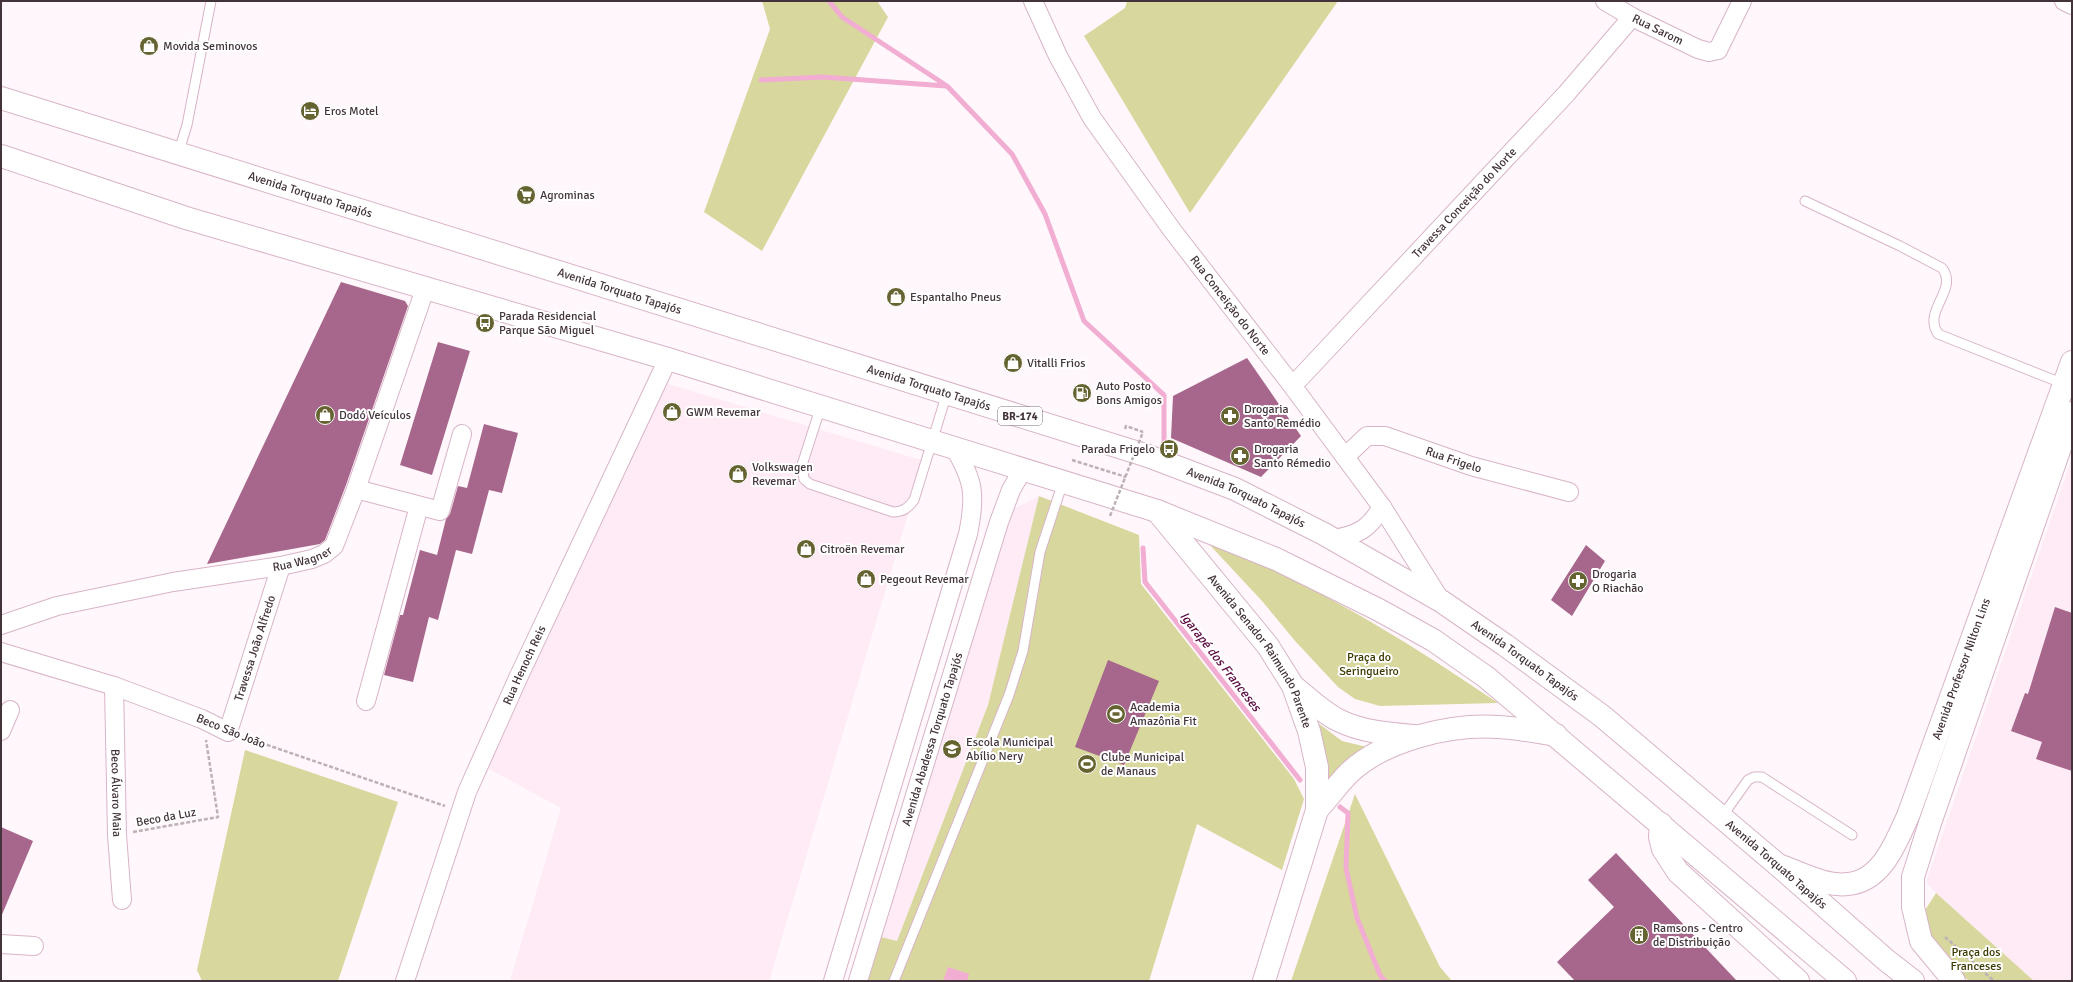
<svg xmlns="http://www.w3.org/2000/svg" width="2073" height="982" font-family="Signika,sans-serif">
<style>
.built{fill:#feebf5}
.green{fill:#d8d79e}
.water{fill:#f2add3}
.lines{fill:none;stroke-linecap:round;stroke-linejoin:round}
.stream{stroke:#f2add3;stroke-width:5}
.building{fill:#a7678c}
.service-casing{stroke:#d8b4c7;stroke-width:11}
.minor-casing{stroke:#d8b4c7;stroke-width:20}
.tertiary-casing{stroke:#d8b4c7;stroke-width:24}
.secondary-casing{stroke:#d8b4c7;stroke-width:24}
.trunk-casing{stroke:#d8b4c7;stroke-width:24}
.path{stroke:#bbb1b6;stroke-width:2.5;stroke-dasharray:4 2;stroke-linecap:butt}
.service{stroke:#fff;stroke-width:9}
.minor{stroke:#fff;stroke-width:18}
.tertiary{stroke:#fff;stroke-width:22}
.secondary{stroke:#fff;stroke-width:22}
.trunk{stroke:#fff;stroke-width:22}
.path-bridge{stroke:#bbb1b6;stroke-width:2.5;stroke-dasharray:4 2;stroke-linecap:butt}
.labels{text-anchor:middle;stroke-width:4;stroke-linejoin:round;paint-order:stroke}
.shield{fill:#fff;stroke:#7b7176;stroke-width:1}
.shield-label{font-size:11px;font-weight:bold;fill:#43343c}
.street-label{font-size:12px;fill:#43343c;stroke:#fff}
.poi-label{font-size:12px;fill:#43343c;stroke:#fff;text-anchor:start}
.park-label{font-size:12px;fill:#3c3900;stroke:#fff}
.water-label{font-size:13px;font-style:italic;fill:#590940;stroke:#fff}
</style>
<rect width="100%" height="100%" fill="#fff7fb"/>
<path class="built" d="M665 383 924 461 769 981H510L561 808 487 768 548 629Z
M2072 458V981H2034L1936 893 1926 882Z
M1039 496 1004 649 988 705 897 941 881 937 1000 516Z"/>
<path class="green" d="M762 1H877L888 17 762 251 704 212 770 29Z
M1127 1H1338L1190 213 1084 36 1125 8Z
M1039 496 1139 535 1141 584 1294 779 1304 799 1282 870 1197 824 1149 981H868L881 937 897 941 988 705Z
M1207 542C1231 553 1255 562 1279 573 1355 609 1429 656 1498 703L1380 706 1355 699 1338 687 1296 642 1262 601Z
M1318 723 1342 741 1367 747 1326 788Z
M245 750 398 802 338 981H202L197 970Z
M1355 794 1440 967 1452 981H1291Z
M1936 893 2034 981H1969C1944 959 1934 946 1922 915Z"/>
<path class="water" d="M948 967 969 974 967 981H943Z"/>
<g class="lines">
<path class="stream" d="M829 1 842 17 947 86 1012 154 1045 214 1084 321 1164 395V445
M761 80 823 77 946 86
M1143 548 1145 582 1300 780
M1340 807 1348 813 1346 868 1357 918 1380 975 1385 981"/>
</g>
<path class="building" d="M341 282 405 301 408 306 346 485 325 540 320 544 207 564Z
M438 342 470 351 432 475 400 465Z
M1247 358 1301 436 1261 477 1171 438 1173 396Z
M484 424 518 433 502 493 489 490 472 554 456 550 438 620 429 617 413 682 384 675 400 615H403L420 550 437 555 446 519 450 514 458 486 467 488Z
M1586 545 1605 561 1572 616 1551 600Z
M2055 607 2072 613V771L2036 759 2042 742 2011 731 2025 693 2028 694Z
M1108 660 1159 681 1124 765 1075 747Z
M1 827 33 841 1 917Z
M1616 853 1737 981H1575L1557 962 1614 907 1588 880Z"/>
<g class="lines">
<g class="service-casing">
<path id="service" d="M178 154 187 125 211 1
M1805 201 1900 246 1942 268C1959 290 1922 310 1938 334L2064 384
M821 406 802 465 804 479 810 484 893 512C903 512 908 508 914 500L947 393
M1721 818 1748 780 1754 777H1762L1852 835
M894 981 1009 695 1023 651 1040 552 1063 482"/>
</g>
<g class="minor-casing">
<g id="minor">
<path id="s1" d="M1033 1 1058 56 1092 118 1172 230 1291 384 1382 507 1441 601"/>
<path id="s2" d="M1605 1 1632 17 1698 49 1709 52 1718 50 1742 1"/>
<path d="M2064 1 2072 5"/>
<path id="s3" d="M1291 384 1300 378 1566 94 1632 17"/>
<path id="s4" d="M1345 457 1367 436H1385L1471 466 1569 492"/>
<path d="M356 489 440 511 462 434"/>
<path d="M1333 539C1358 535 1369 529 1382 507"/>
<path id="s5" d="M1 625 57 606 173 582 281 566 312 559 324 554 334 546 356 489 425 289"/>
<path id="s6" d="M1 652 114 686 202 719 228 732 281 566"/>
<path id="s7" d="M114 686 117 835 122 900"/>
<path d="M366 701 419 506"/>
<path d="M1 731 10 710"/>
<path d="M1 944 34 946"/>
<path id="s8" d="M405 981 467 792 518 678 668 359"/>
<path d="M833 981 968 534C976 495 974 481 954 447"/>
<path id="s9" d="M858 981 999 522 1011 490 1023 469"/>
</g>
</g>
<g class="tertiary-casing">
<g id="tertiary">
<path id="s10" d="M1157 511 1268 646 1293 686 1309 731 1317 767V810L1264 981"/>
<path d="M1294 687C1308 698 1322 712 1338 720 1362 732 1389 734 1414 736"/>
<path d="M1317 810C1328 798 1338 784 1349 773 1385 739 1451 724 1499 727 1518 728 1538 732 1556 735"/>
</g>
</g>
<g class="secondary-casing">
<g id="secondary">
<path id="s11" d="M1778 865C1799 872 1825 887 1848 884 1882 881 1896 842 1908 816L2072 362"/>
<path d="M1954 981 1921 941 1913 907V877L1930 823 2072 413"/>
</g>
</g>
<g class="trunk-casing">
<g id="trunk">
<path id="s12" d="M1 98 1148 456 1235 489 1324 534 1441 601 1505 645 1602 716 1778 865 1886 960 1913 981"/>
<path d="M1 156 186 218 668 359 1157 511 1276 559 1379 610 1433 640 1486 677 1845 981"/>
<path d="M1661 824 1660 837 1663 849 1678 872 1798 981"/>
</g>
</g>
<path class="path" d="M1125 429 1126 426 1143 432
M1072 460 1126 477
M244 737 445 806
M133 832 218 817 206 740
M1945 937 1994 981"/>
<use href="#service" class="service"/>
<use href="#minor" class="minor"/>
<use href="#tertiary" class="tertiary"/>
<use href="#secondary" class="secondary"/>
<use href="#trunk" class="trunk"/>
<path class="path-bridge" d="M1110 516 1143 432"/>
</g>
<defs>
<g id="shop-disc" transform="scale(1)"><circle r="9.5" fill="#656330" stroke="#fff"/><path d="M-5-2.5h2.3a2.7 3.5 0 0 1 5.4 0H5L5.5 6h-11ZM-1.5-2.5h3a1.5 2.3 0 0 0-3 0Z" fill="#fff"/></g>
<g id="hotel-disc" transform="scale(1)"><circle r="9.5" fill="#656330" stroke="#fff"/><path d="M-6-4.5h1.5V1H6V5H4.5V3h-9V5H-6ZM-4 0a1.8 1.8 0 1 1 3.6 0ZM.5 0V-2.5h3Q6-2.5 6 0Z" fill="#fff"/></g>
<g id="supermarket-disc" transform="scale(1)"><circle r="9.5" fill="#656330" stroke="#fff"/><path d="M-6-5.5h2.5l.6 2H6L4.5 2H-2.5L-4.4-4H-6ZM-1.5 3.2a1.3 1.3 0 1 0 .1 0ZM3 3.2a1.3 1.3 0 1 0 .1 0Z" fill="#fff"/></g>
<g id="bus-disc" transform="scale(1)"><circle r="9.5" fill="#656330" stroke="#fff"/><path d="M-5-6H5V4H4V6H2V4H-2V6H-4V4H-5ZM-3.5-4V0h7V-4ZM-3.5 1.2v1.5H-2V1.2ZM2 1.2v1.5H3.5V1.2Z" fill="#fff"/></g>
<g id="fuel-disc" transform="scale(1)"><circle r="9.5" fill="#656330" stroke="#fff"/><path d="M-5.5-6h7V0h2V4h1.3V-2.5L3-4.5l.8-.8L6-3V5H2.5V1h-1V6h-7ZM-4.2-4.7v3.2H.2V-4.7Z" fill="#fff"/></g>
<g id="pharmacy-disc" transform="scale(1)"><circle r="9.5" fill="#656330" stroke="#fff"/><path d="M-2-6h4v4h4v4h-4v4h-4v-4h-4v-4h4Z" fill="#fff"/></g>
<g id="stadium-disc" transform="scale(1)"><circle r="9.5" fill="#656330" stroke="#fff"/><path d="M0-5a6.5 5 0 1 0 0 10a6.5 5 0 1 0 0-10ZM-3.5-1.8h7v3.6h-7Z" fill="#fff"/></g>
<g id="school-disc" transform="scale(1)"><circle r="9.5" fill="#656330" stroke="#fff"/><path d="M0-5L7-2L0 1L-7-2ZM-4 1L0 2.5L4 1V4Q0 6-4 4Z" fill="#fff"/></g>
<g id="building-disc" transform="scale(1)"><circle r="9.5" fill="#656330" stroke="#fff"/><path d="M-4-6H4V6H1V3H-1V6H-4ZM-2.5-4.3h1.7v1.8h-1.7ZM.8-4.3h1.7v1.8H.8ZM-2.5-1h1.7V.8h-1.7ZM.8-1h1.7V.8H.8Z" fill="#fff"/></g>
</defs>
<g fill-rule="evenodd">
<use href="#shop-disc" x="149" y="46"/>
<use href="#hotel-disc" x="310" y="111"/>
<use href="#supermarket-disc" x="526" y="195"/>
<use href="#shop-disc" x="896" y="297"/>
<use href="#bus-disc" x="485" y="323"/>
<use href="#shop-disc" x="1013" y="363"/>
<use href="#fuel-disc" x="1082" y="393"/>
<use href="#shop-disc" x="672" y="412"/>
<use href="#shop-disc" x="325" y="415"/>
<use href="#pharmacy-disc" x="1230" y="416"/>
<use href="#bus-disc" x="1169" y="449"/>
<use href="#pharmacy-disc" x="1240" y="456"/>
<use href="#shop-disc" x="738" y="474"/>
<use href="#shop-disc" x="806" y="549"/>
<use href="#shop-disc" x="866" y="579"/>
<use href="#pharmacy-disc" x="1578" y="581"/>
<use href="#stadium-disc" x="1116" y="714"/>
<use href="#school-disc" x="952" y="749"/>
<use href="#stadium-disc" x="1087" y="764"/>
<use href="#building-disc" x="1639" y="935"/>
</g>
<g class="labels">
<rect class="shield" x="998" y="407" width="44" height="18" rx="3"/>
<g class="shield-label">
<text x="1020" y="420">BR-174</text>
</g>
<g class="street-label">
<text dy="4" stroke="none"><textPath href="#s2" startOffset="60">Rua Sarom</textPath></text>
<text dy="4" stroke="none"><textPath href="#s12" startOffset="324">Avenida Torquato Tapajós</textPath></text>
<text dy="4" stroke="none"><textPath href="#s3" startOffset="251">Travessa Conceição do Norte</textPath></text>
<text dy="4" stroke="none"><textPath href="#s12" startOffset="648">Avenida Torquato Tapajós</textPath></text>
<text dy="4" stroke="none"><textPath href="#s1" startOffset="364">Rua Conceição do Norte</textPath></text>
<text dy="4" stroke="none"><textPath href="#s12" startOffset="972">Avenida Torquato Tapajós</textPath></text>
<text dy="4" stroke="none"><textPath href="#s4" startOffset="121">Rua Frigelo</textPath></text>
<text dy="4" stroke="none"><textPath href="#s12" startOffset="1308">Avenida Torquato Tapajós</textPath></text>
<text dy="4" stroke="none"><textPath href="#s5" startOffset="309">Rua Wagner</textPath></text>
<text dy="4" stroke="none"><textPath href="#s6" startOffset="329">Travessa João Alfredo</textPath></text>
<text dy="4" stroke="none"><textPath href="#s10" startOffset="175">Avenida Senador Raimundo Parente</textPath></text>
<text dy="4" stroke="none"><textPath href="#s12" startOffset="1632">Avenida Torquato Tapajós</textPath></text>
<text dy="4" stroke="none"><textPath href="#s8" startOffset="338">Rua Henoch Reis</textPath></text>
<text dy="4" stroke="none"><textPath href="#s11" startOffset="325">Avenida Professor Nilton Lins</textPath></text>
<text transform="translate(231 731) rotate(22)" y="4">Beco São João</text>
<text dy="4" stroke="none"><textPath href="#s9" startOffset="253">Avenida Abadessa Torquato Tapajós</textPath></text>
<text dy="4" stroke="none"><textPath href="#s7" startOffset="107">Beco Álvaro Maia</textPath></text>
<text transform="translate(166 817) rotate(-10)" y="4">Beco da Luz</text>
<text dy="4" stroke="none"><textPath href="#s12" startOffset="1956">Avenida Torquato Tapajós</textPath></text>
</g>
<g class="poi-label">
<text x="163" y="50">Movida Seminovos</text>
<text x="324" y="115">Eros Motel</text>
<text x="540" y="199">Agrominas</text>
<text x="910" y="301">Espantalho Pneus</text>
<text x="499" y="320">Parada Residencial<tspan x="499" dy="14">Parque São Miguel</tspan></text>
<text x="1027" y="367">Vitalli Frios</text>
<text x="1096" y="390">Auto Posto<tspan x="1096" dy="14">Bons Amigos</tspan></text>
<text x="1244" y="413">Drogaria<tspan x="1244" dy="14">Santo Remédio</tspan></text>
<text x="686" y="416">GWM Revemar</text>
<text x="339" y="419">Dodó Veículos</text>
<text x="1155" y="453" text-anchor="end">Parada Frigelo</text>
<text x="1254" y="453">Drogaria<tspan x="1254" dy="14">Santo Rémedio</tspan></text>
<text x="752" y="471">Volkswagen<tspan x="752" dy="14">Revemar</tspan></text>
<text x="820" y="553">Citroën Revemar</text>
<text x="1592" y="578">Drogaria<tspan x="1592" dy="14">O Riachão</tspan></text>
<text x="880" y="583">Pegeout Revemar</text>
<text x="1130" y="711">Academia<tspan x="1130" dy="14">Amazônia Fit</tspan></text>
<text x="966" y="746">Escola Municipal<tspan x="966" dy="14">Abílio Nery</tspan></text>
<text x="1101" y="761">Clube Municipal<tspan x="1101" dy="14">de Manaus</tspan></text>
<text x="1653" y="932">Ramsons - Centro<tspan x="1653" dy="14">de Distribuição</tspan></text>
</g>
<g class="park-label">
<text x="1369" y="661">Praça do<tspan x="1369" dy="14">Seringueiro</tspan></text>
<text x="1976" y="956">Praça dos<tspan x="1976" dy="14">Franceses</tspan></text>
</g>
<g class="water-label">
<text transform="translate(1221 661) rotate(52)" y="5">Igarapé dos Franceses</text>
</g>
</g>
<rect width="2073" height="982" fill="none" stroke="#43343c" stroke-width="4"/>
</svg>
